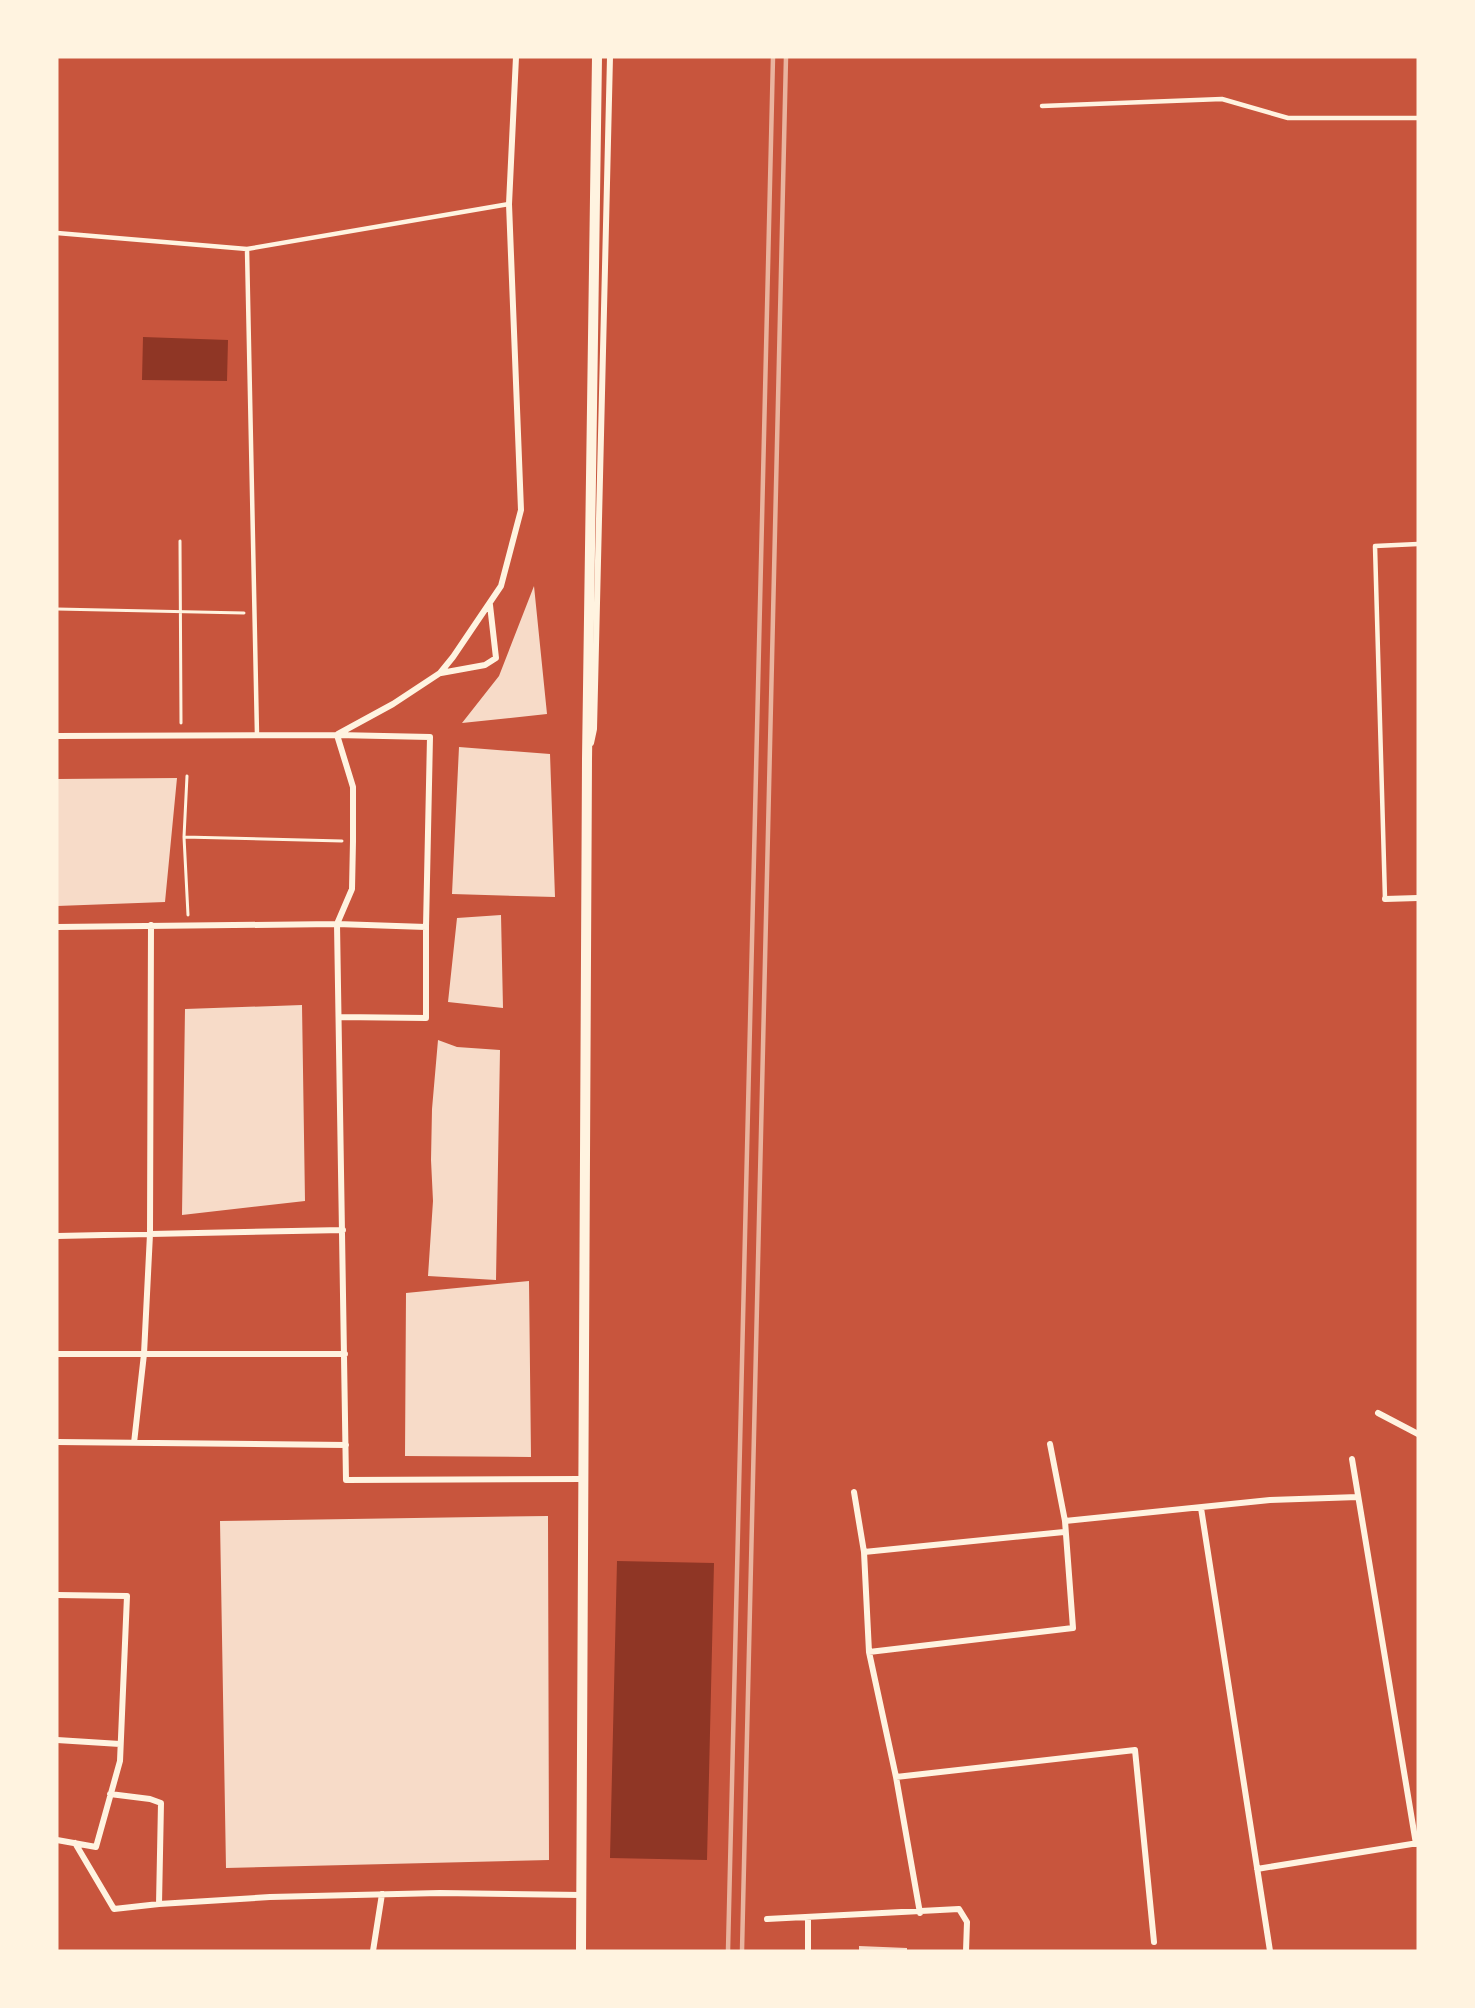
<svg xmlns="http://www.w3.org/2000/svg" width="1475" height="2008" font-family="Rubik,sans-serif">
<style>
.water{fill:#8f3625}
.building{fill:#f7dbc8}
.lines{fill:none;stroke-linecap:round;stroke-linejoin:round}
.path{stroke:#fff3e0;stroke-width:3}
.service{stroke:#fff3e0;stroke-width:4.5}
.minor{stroke:#fff3e0;stroke-width:6}
.tertiary{stroke:#fff3e0;stroke-width:10}
.rail{stroke:#e9b49f;stroke-width:4.5}
</style>
<rect width="100%" height="100%" fill="#c8553d"/>
<path class="water" d="M143 337 228 340 227 381 142 380Z
M617 1561 714 1563 707 1860 610 1858Z"/>
<path class="building" d="M534 586 547 714 462 723 499 676Z
M459 747 550 754 555 897 452 894Z
M177 778 165 902 57 906V779Z
M501 915 503 1008 448 1002 457 918Z
M302 1005 305 1201 182 1215 185 1009Z
M438 1040 457 1047 500 1050 496 1280 428 1276 433 1201 431 1160 432 1109Z
M529 1281 531 1457 405 1456 406 1293Z
M548 1516 549 1860 226 1868 220 1521Z
M859 1946 907 1948V1951H859Z"/>
<g class="lines">
<path class="path" d="M180 541 181 723
M57 609 244 613
M184 837 187 776
M188 915 184 837 342 841"/>
<path class="service" d="M1042 106 1222 99 1288 118H1418
M57 233 247 249 509 204
M247 249 257 735
M1385 899 1375 546 1418 544"/>
<path class="minor" d="M441 673 485 665 496 658 490 605
M338 734 393 704 440 673 453 657 501 586 521 510 509 204 516 57
M57 736 337 735 430 737 426 927 337 924 352 889 353 841V787L337 735
M591 743 594 729 610 57
M1385 899 1418 898
M57 927 337 924 346 1480 582 1479
M339 1017 426 1018V927
M57 1236 343 1230
M57 1354H345
M1378 1413 1418 1434
M57 1442 346 1445
M134 1443 144 1354 150 1234 151 925
M1352 1459 1416 1844
M854 1492 864 1552 869 1652 896 1777 920 1913
M1201 1508 1270 1951
M1065 1521 1270 1500 1358 1497
M864 1552 1064 1532
M57 1595 127 1596 120 1761 96 1847 57 1840
M869 1652 1073 1628 1065 1521 1050 1444
M57 1740 120 1744
M896 1777 1135 1750 1154 1942
M110 1794 150 1799 161 1803 159 1904 270 1897 440 1893 581 1895
M75 1843 114 1909 159 1904
M1257 1869 1418 1843
M767 1919 959 1909 967 1922 966 1951
M373 1951 382 1894
M808 1951V1917"/>
<path class="tertiary" d="M581 1951 587 759 597 57"/>
<path class="rail" d="M728 1951 773 57
M742 1951 786 57"/>
</g>
<rect width="1475" height="2008" fill="none" stroke="#fff3e0" stroke-width="117"/>
</svg>
